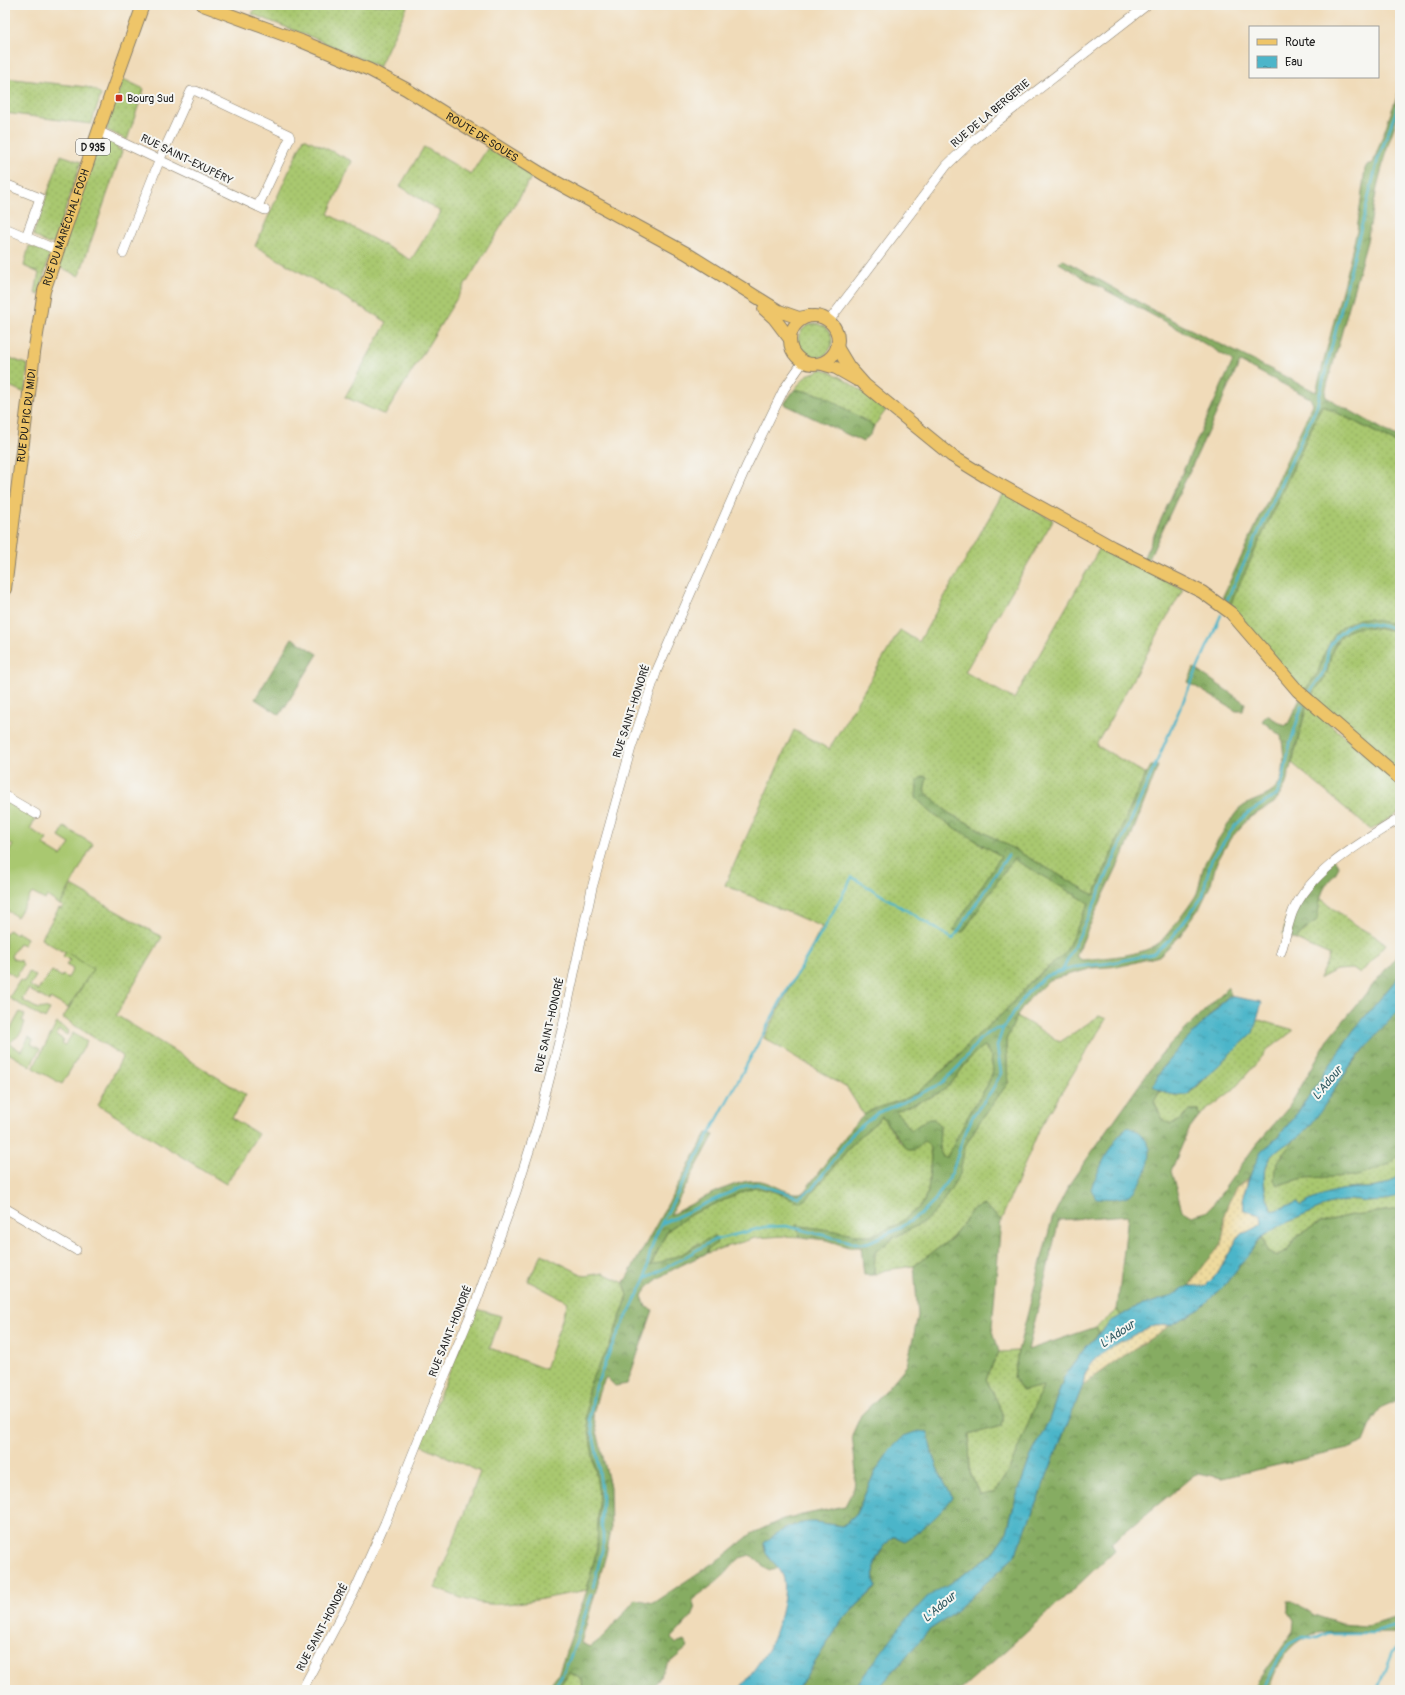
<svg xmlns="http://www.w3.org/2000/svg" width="1405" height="1695" font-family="Pangolin,sans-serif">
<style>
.grass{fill:url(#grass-dots);stroke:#627246}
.forest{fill:url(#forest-crowns);stroke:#51643f;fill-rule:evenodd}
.sand{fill:url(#sand-dots);stroke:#857b5d}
.garden{fill:#a9c870;stroke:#627246}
.water{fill:url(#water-ripples);stroke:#346872}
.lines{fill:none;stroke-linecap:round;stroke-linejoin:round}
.stream{stroke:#4cb5c9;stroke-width:2.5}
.minor-casing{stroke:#867c6a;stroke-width:10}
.major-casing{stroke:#867c6a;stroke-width:14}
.minor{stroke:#fff;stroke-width:9}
.major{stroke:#eec569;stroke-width:12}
.poi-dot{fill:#c8321e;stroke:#f6f6f2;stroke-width:1.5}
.labels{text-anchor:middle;stroke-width:4;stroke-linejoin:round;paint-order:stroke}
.shield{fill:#f6f6f2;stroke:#5d5d5c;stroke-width:1}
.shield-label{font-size:10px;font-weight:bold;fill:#1c1c1c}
.poi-label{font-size:11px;fill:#1c1c1c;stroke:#f6f6f2;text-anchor:start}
.street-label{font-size:11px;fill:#1c1c1c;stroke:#f6f6f2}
.water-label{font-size:12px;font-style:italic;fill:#2f5961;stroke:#f6f6f2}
</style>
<defs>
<pattern id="grass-dots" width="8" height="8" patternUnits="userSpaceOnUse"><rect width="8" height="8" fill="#a9c870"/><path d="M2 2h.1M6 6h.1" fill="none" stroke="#91ab60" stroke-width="1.8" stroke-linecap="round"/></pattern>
<pattern id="forest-crowns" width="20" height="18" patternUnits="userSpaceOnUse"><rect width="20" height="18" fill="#86ac62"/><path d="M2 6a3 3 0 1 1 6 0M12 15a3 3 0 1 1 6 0" fill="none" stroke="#6d8b50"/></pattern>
<pattern id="sand-dots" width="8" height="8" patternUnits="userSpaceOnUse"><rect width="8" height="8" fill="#eeda9e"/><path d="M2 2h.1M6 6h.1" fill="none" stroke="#ccba88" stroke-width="1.8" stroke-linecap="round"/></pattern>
<pattern id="water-ripples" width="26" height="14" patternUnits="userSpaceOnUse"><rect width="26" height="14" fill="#4cb5c9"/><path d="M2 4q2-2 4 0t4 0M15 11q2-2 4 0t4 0" fill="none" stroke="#3e92a2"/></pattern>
</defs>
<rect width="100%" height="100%" fill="#f6f6f2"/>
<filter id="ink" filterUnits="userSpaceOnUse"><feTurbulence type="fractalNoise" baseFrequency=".025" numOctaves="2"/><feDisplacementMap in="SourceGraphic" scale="8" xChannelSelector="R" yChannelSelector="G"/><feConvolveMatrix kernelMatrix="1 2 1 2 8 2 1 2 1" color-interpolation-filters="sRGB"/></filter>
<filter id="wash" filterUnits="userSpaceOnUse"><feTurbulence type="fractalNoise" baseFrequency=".012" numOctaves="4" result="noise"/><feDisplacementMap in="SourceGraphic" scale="16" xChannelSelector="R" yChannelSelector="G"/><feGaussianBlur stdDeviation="0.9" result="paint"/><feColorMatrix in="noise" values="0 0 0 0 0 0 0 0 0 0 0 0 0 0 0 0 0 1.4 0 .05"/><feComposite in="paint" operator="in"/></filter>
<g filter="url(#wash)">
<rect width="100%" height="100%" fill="#f0dbb9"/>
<path class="grass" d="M257 5H408L379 67 314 38 252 14Z
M5 78 86 87 95 90 101 95 91 124 5 113Z
M123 79 144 89 127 140 107 130V125Z
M304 138 352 161 328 214 411 260 441 212 400 186 424 147 471 174 489 146 534 173 385 415 345 397 387 322 255 246Z
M106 140H111L118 144 117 148 122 151 79 276 56 265 98 147 102 141Z
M61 155 81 162 54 243 48 244 33 235Z
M29 246 50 253 39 295 35 293 39 273 24 266Z
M798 341a17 17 0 1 1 34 0a17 17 0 1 1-34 0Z
M5 356 28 365 25 393 5 384Z
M823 369C847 378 866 395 886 410L874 426 824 396 795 389 807 375Z
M1322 405 1400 445V625L1392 624 1341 627 1333 637 1323 656 1318 673 1304 691 1230 605Z
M1003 493 1053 520 965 672 1014 699 1101 546 1183 589 1096 745 1146 774 1094 895 968 823 950 814 924 791 916 798 934 815 1001 856 954 930 963 932 1013 858 1089 903 1065 953 1031 982 1003 1013 969 1043 951 1063 917 1093 902 1100 874 1109 864 1115 847 1088 764 1038 822 927 725 885 794 730 829 749 900 630 919 642Z
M1365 626 1400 633V775L1312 697C1317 687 1324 677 1328 666 1330 662 1330 658 1331 654 1337 637 1347 627 1365 626Z
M1307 705 1400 783V812L1371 830 1292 763Z
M72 886 162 937 116 1015 246 1095 232 1118 258 1134 226 1184 98 1105 123 1056 63 1018 93 969 41 939 59 908 61 909 63 906 60 905Z
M1320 898 1355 925 1378 938 1386 944 1360 974 1353 969 1336 970 1319 979 1330 955 1296 940 1305 929 1317 921Z
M1017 1016 1060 1042 1099 1016 1106 1019 1040 1128 1001 1220 984 1205 972 1210 952 1238 914 1266 885 1270 874 1275 875 1252 895 1237 924 1222 962 1159 965 1146 980 1121 1008 1083 1006 1040Z
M1256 1019 1294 1030 1268 1050 1233 1090 1199 1116 1198 1110H1190L1179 1121 1170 1124 1162 1118 1154 1101 1160 1091 1178 1096 1187 1095 1199 1085 1221 1062 1253 1033Z
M985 1045 991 1057 993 1071 987 1086 972 1109 947 1157H943L939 1149 940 1125 920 1124 911 1131 896 1111C907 1106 937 1096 945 1089 960 1077 968 1054 985 1045Z
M882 1117 900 1142 915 1150 922 1142 926 1141 929 1144 931 1156 928 1192 922 1205 897 1225 870 1236 796 1226 800 1237 784 1236 755 1238 707 1253V1250L699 1243 682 1254 650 1267 668 1230 690 1215 754 1187 776 1192 800 1202 819 1185 855 1141Z
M1294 1140 1290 1147 1278 1185 1304 1178 1326 1176 1390 1164 1400 1154V1174C1376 1194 1368 1185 1341 1190 1327 1193 1312 1199 1300 1206L1298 1202 1273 1211C1258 1182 1261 1154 1294 1140Z
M1400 1193V1209L1347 1216 1321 1222 1298 1235 1287 1251 1276 1257 1269 1252 1262 1237 1279 1226 1328 1205 1350 1200 1369 1202 1394 1198Z
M542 1254 585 1276 603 1273 624 1283 628 1296 608 1350 594 1374 587 1417 599 1494 597 1548 587 1590C560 1595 517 1606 490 1604 471 1603 453 1595 435 1588L480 1472 419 1444 476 1309 501 1316 490 1348 545 1369 568 1302 528 1281Z
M1117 1310 1121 1316 1112 1321 1099 1333 1096 1327Z
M1018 1351 1014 1378 1044 1386 1009 1470 994 1493 979 1494 970 1472 969 1435 1001 1426 1003 1413 986 1379 999 1352Z
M569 1672 582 1680 583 1690H557Z"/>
<path class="forest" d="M1400 88V109L1388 145 1378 183 1367 241 1325 393 1326 397 1400 439V445L1322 405 1230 605 1222 598 1313 404 1310 398 1240 362 1148 561 1143 559 1233 361C1177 325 1115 298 1059 263L1062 259 1158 313 1316 392 1357 231 1365 169 1367 165 1373 163Z
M795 389 824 396 874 426 871 434 863 442 784 404Z
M1359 619H1368L1400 625V633C1371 626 1342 618 1331 655 1329 661 1329 667 1327 673 1323 681 1316 689 1312 696L1304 691 1318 673 1323 656 1333 637 1341 627Z
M292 638 318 654 280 715 255 699Z
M1194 668 1245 703 1243 711H1236L1188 682Z
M1300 699 1307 705 1286 784 1280 795 1274 803 1249 818 1230 839 1216 864 1211 884 1200 907 1179 937 1159 956 1121 966 1093 968 1049 980 1030 998 1017 1016 1006 1040 1008 1083 980 1121 965 1146 960 1174 938 1209 924 1222 895 1237 875 1252 874 1275H864L861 1247H848L826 1240 800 1237 796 1225 870 1236 897 1225 922 1205 928 1192 931 1156 929 1145 925 1141 922 1142 915 1150H908L882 1117 855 1141 808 1198 800 1202 776 1192 754 1187 690 1215 668 1230 650 1266 682 1254 711 1237 716 1236 717 1243 707 1250V1253C687 1263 652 1276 642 1296L646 1307 653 1310 627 1384 615 1386 606 1377 599 1391 593 1414 610 1487 611 1530 606 1555 581 1643 590 1647 602 1638 636 1599 653 1603 728 1553 751 1534 783 1519 845 1506 854 1488 856 1472 852 1435 861 1415 887 1389 907 1365 918 1316 914 1266 952 1238 972 1210 984 1205 1001 1220 992 1327 999 1352 986 1379 1003 1413 1001 1426 969 1435 970 1472 979 1494 994 1493 1009 1470 1043 1386 1022 1391 1014 1378 1018 1351 1052 1219 1070 1183 1161 1054 1228 987 1232 997 1229 996 1223 1001 1163 1067 1153 1086 1160 1091 1154 1102 1162 1118 1170 1124 1179 1121 1190 1110H1198L1199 1116 1189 1129 1171 1171 1182 1210 1192 1216 1206 1212 1212 1206 1255 1146 1289 1107 1330 1037 1400 952V975L1353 1031 1298 1112 1278 1137 1261 1152 1248 1180 1237 1187 1229 1202 1224 1215V1230L1221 1245 1205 1264 1189 1286 1169 1297 1134 1308 1121 1316 1117 1310 1128 1215 1059 1220 1028 1350 1096 1327 1099 1333 1085 1348 1064 1377 1049 1420 1030 1458 1016 1498 1007 1532 991 1555 963 1575 873 1663 853 1690H797L843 1619 876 1588C872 1562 876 1557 892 1537H896L905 1541 953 1497C939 1476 931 1457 928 1432L904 1436 890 1450 874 1474 856 1514 843 1526 814 1522 764 1543C764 1555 771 1560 779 1568L769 1571 751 1555C733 1558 734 1567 722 1577 713 1586 702 1592 692 1600L695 1609 692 1616 672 1638 676 1644 684 1641 688 1647 667 1665 652 1690H583L582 1680 569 1672 557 1690H546L558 1675 565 1655 587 1590 597 1548 599 1494 587 1417 588 1389 594 1374 608 1350 628 1296 624 1283 707 1133 714 1135 670 1215C691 1205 739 1176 761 1181 776 1184 789 1197 804 1192L853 1126 864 1115 874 1109 902 1100 917 1093 935 1077 952 1063 969 1043 1003 1013 1031 982 1065 953 1089 903 1013 859 963 932 953 930 1001 856 934 815 916 798 917 781 923 776 927 777 924 791 950 814 968 823 1094 895C1114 852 1128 806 1151 766H1158L1129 842 1098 907 1076 956 1082 960C1105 957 1140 957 1159 943 1165 938 1194 901 1197 893 1201 882 1201 871 1206 861 1214 845 1225 829 1235 814 1246 798 1269 801 1279 784 1286 770 1284 751 1281 736L1262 721 1267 715 1285 726 1289 722ZM985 1046 991 1057 993 1071 987 1086 972 1109 947 1157H943L939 1149 940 1125 934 1119H928L911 1130 896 1111C908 1106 937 1096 945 1089 960 1077 968 1053 985 1046Z
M1334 859 1339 866C1336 875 1329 879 1325 887 1319 897 1319 909 1317 921L1305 929 1296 940 1283 935 1286 920Z
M1400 1009V1154L1390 1164 1358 1176 1304 1178 1278 1185 1274 1180 1275 1168 1283 1154 1294 1140 1310 1126 1348 1070 1375 1036Z
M1400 1209V1399L1382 1407 1373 1420 1364 1442 1347 1449 1222 1478 1199 1473 1194 1475 1111 1543 1115 1550 1075 1588 961 1690H877L929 1630 949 1617 1015 1556 1083 1385 1122 1357 1171 1325 1200 1309 1227 1282 1262 1237 1269 1252 1276 1257 1287 1251 1298 1235 1321 1222 1347 1216Z
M1287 1602H1295L1314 1615 1341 1624 1367 1626 1400 1617V1633C1373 1635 1343 1628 1317 1633 1291 1638 1274 1666 1268 1690H1254L1257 1682 1293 1631 1294 1621 1287 1611Z"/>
<path class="sand" d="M1248 1180 1243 1196 1244 1210 1261 1215 1262 1224 1247 1232 1240 1234 1218 1273 1205 1287 1189 1286 1205 1264 1221 1245 1224 1230V1215L1229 1202 1237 1187Z
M1171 1325 1122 1357 1083 1385 1085 1374 1096 1357 1120 1342 1151 1326Z"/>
<path class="garden" d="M5 801 35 819 30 829 47 839 43 845 61 856 70 844 59 837 64 827 93 844 60 905 47 896 45 900 32 893 17 917 5 909V865L10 857 5 855 6 851 9 852 13 845 5 840Z
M8 930 16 934 17 932 27 938 24 945 19 943 11 956 13 959 21 961 23 965 16 977 5 970V935Z
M66 952 93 969 68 1008 50 998 49 1001 28 989 22 1000 38 1009 44 1008 50 1010 45 1019 9 998 20 980 24 982 29 972 36 976 30 986 38 990 52 971 62 977 63 975 68 978 73 969 66 965 70 960 63 956Z
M20 1012 25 1015 22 1021 25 1022C23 1027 23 1031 19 1035 17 1038 12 1039 10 1044L21 1051 29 1037 33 1040 31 1044 40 1049 30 1066 5 1051V1039Z
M57 1023 69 1031 67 1035 59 1030 56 1035 64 1040 62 1043 65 1045 73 1033 87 1042 62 1084 33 1068Z"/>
<path class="water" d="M1400 975V1009C1382 1029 1363 1049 1347 1071 1334 1089 1323 1110 1309 1127 1297 1141 1278 1145 1268 1162 1260 1177 1265 1197 1273 1211L1298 1202 1300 1206C1313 1199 1327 1192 1341 1190 1368 1185 1376 1194 1400 1174V1193L1394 1198 1384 1201 1369 1202 1350 1200 1328 1205 1279 1226 1262 1237 1227 1282 1200 1309 1171 1325 1151 1326 1120 1342 1097 1357 1085 1373 1083 1385 1015 1556 949 1617 929 1630 877 1690H853L900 1627 927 1597 963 1575 991 1555 1007 1532 1016 1498 1030 1458 1049 1420 1064 1377 1085 1348 1112 1321 1134 1308 1169 1297 1189 1286H1205L1218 1273 1240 1234 1247 1232 1262 1224 1261 1215 1244 1210 1243 1196 1253 1168 1261 1152 1278 1137 1298 1112 1353 1031Z
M1229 996 1262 1002 1253 1033 1187 1095C1175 1096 1163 1094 1153 1086L1163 1067 1179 1048Z
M1125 1128C1127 1128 1129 1127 1131 1128 1139 1130 1150 1143 1150 1151 1150 1166 1141 1189 1127 1196 1117 1200 1107 1198 1096 1198L1091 1189C1099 1168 1110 1145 1125 1128Z
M918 1431 928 1432C931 1457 939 1476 953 1497 939 1515 925 1528 905 1541L896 1537H892C875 1557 872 1562 876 1587L843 1619 797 1690H739C748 1677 759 1664 767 1650 776 1634 789 1594 783 1576 778 1563 764 1558 764 1543 777 1532 796 1521 815 1522 824 1523 833 1525 843 1526L856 1514 874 1474 890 1450 904 1436Z"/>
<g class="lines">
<path class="stream" d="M1227 600 1317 406 1378 159 1400 101
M1310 692 1325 670 1328 651 1331 644 1337 636 1348 626 1359 622 1400 629
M1062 971 1093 907 1221 615
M661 1224 783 997 826 925 852 877 953 939 1008 855
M646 1278C647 1258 652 1242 661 1224L744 1186 757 1184 799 1197 812 1189 853 1133 877 1113 904 1102 942 1083 960 1065 979 1040 993 1030 1002 1028
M593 1587 603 1547V1534L601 1525 602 1497 598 1460 590 1418 594 1391 612 1346 646 1278 678 1261 714 1240 765 1227 786 1226 860 1244 869 1242 896 1230 920 1215 935 1200 952 1173 963 1138 973 1116 992 1090 1001 1073 997 1046 1003 1028 1028 992 1046 976 1075 967 1110 963 1153 954 1171 939 1203 896 1206 879 1212 859 1234 827 1248 813 1277 795 1283 779 1290 744 1302 706
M552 1690C573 1663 580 1626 592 1594
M1262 1690 1278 1658 1289 1644 1302 1637 1317 1638 1328 1633H1373L1400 1625
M1377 1690 1392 1652 1400 1646"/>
</g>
</g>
<g filter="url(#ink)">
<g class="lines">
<g class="minor-casing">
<path id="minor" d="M98 131 265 210
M5 184 40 198 26 237
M5 228 57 250
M123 253 160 159 191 91H196L289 135 290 138 258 206
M829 321 947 165 972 141 1147 5
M5 796 36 814
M1281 952C1285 939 1288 924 1293 911 1313 868 1362 843 1400 818
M5 1208 76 1250
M302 1690 354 1592 385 1523 430 1411 476 1302 516 1192 538 1123 563 1026 592 888 631 748 657 670 746 467 784 389 803 362"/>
</g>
<g class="major-casing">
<g id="major">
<path id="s1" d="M203 5 301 41 370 70 406 89 545 176 686 253 779 311 799 318 809 316"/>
<path d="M764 309 774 318 790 339"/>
<circle cx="814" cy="340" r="24"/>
<path d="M837 347 849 367 865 385 952 456 986 477 1112 547 1202 592 1231 613 1298 691 1400 779"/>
<path d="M822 364 836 368 857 380"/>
<path id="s2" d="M5 589 34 353 44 291 111 94 143 5"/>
</g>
</g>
<use href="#minor" class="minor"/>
<use href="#major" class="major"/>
</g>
</g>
<rect class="poi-dot" x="115" y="94" width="8" height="8" rx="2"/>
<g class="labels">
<rect class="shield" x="76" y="139" width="34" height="16" rx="3"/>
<g class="shield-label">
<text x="93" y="151">D 935</text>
</g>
<g class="poi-label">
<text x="127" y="102">Bourg Sud</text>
</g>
<g class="street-label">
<text transform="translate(990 113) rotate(-40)" y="4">RUE DE LA BERGERIE</text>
<text dy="4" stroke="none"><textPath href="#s1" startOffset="310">ROUTE DE SOUES</textPath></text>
<text transform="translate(187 159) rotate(26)" y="4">RUE SAINT-EXUPÉRY</text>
<text dy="4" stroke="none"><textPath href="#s2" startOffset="368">RUE DU MARÉCHAL FOCH</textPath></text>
<text dy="4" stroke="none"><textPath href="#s2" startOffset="175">RUE DU PIC DU MIDI</textPath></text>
<text transform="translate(631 711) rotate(-72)" y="4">RUE SAINT-HONORÉ</text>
<text transform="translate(549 1025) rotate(-77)" y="4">RUE SAINT-HONORÉ</text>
<text transform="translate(450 1331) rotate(-68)" y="4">RUE SAINT-HONORÉ</text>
<text transform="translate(322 1627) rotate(-62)" y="4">RUE SAINT-HONORÉ</text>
</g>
<g class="water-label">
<text transform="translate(1327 1083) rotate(-50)" y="4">L'Adour</text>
<text transform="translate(1117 1334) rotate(-34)" y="4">L'Adour</text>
<text transform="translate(939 1607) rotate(-40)" y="4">L'Adour</text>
</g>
</g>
<rect width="1405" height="1695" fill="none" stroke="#f6f6f2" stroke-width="20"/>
<rect x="1249" y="26" width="130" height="52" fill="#f6f6f2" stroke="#9f9f9c"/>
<rect x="1257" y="39" width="20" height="6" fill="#eec569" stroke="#9f9f9c"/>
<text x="1285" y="46" font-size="12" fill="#1c1c1c">Route</text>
<rect x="1257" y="56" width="20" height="12" fill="url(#water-ripples)" stroke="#9f9f9c"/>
<text x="1285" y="66" font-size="12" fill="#1c1c1c">Eau</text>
</svg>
